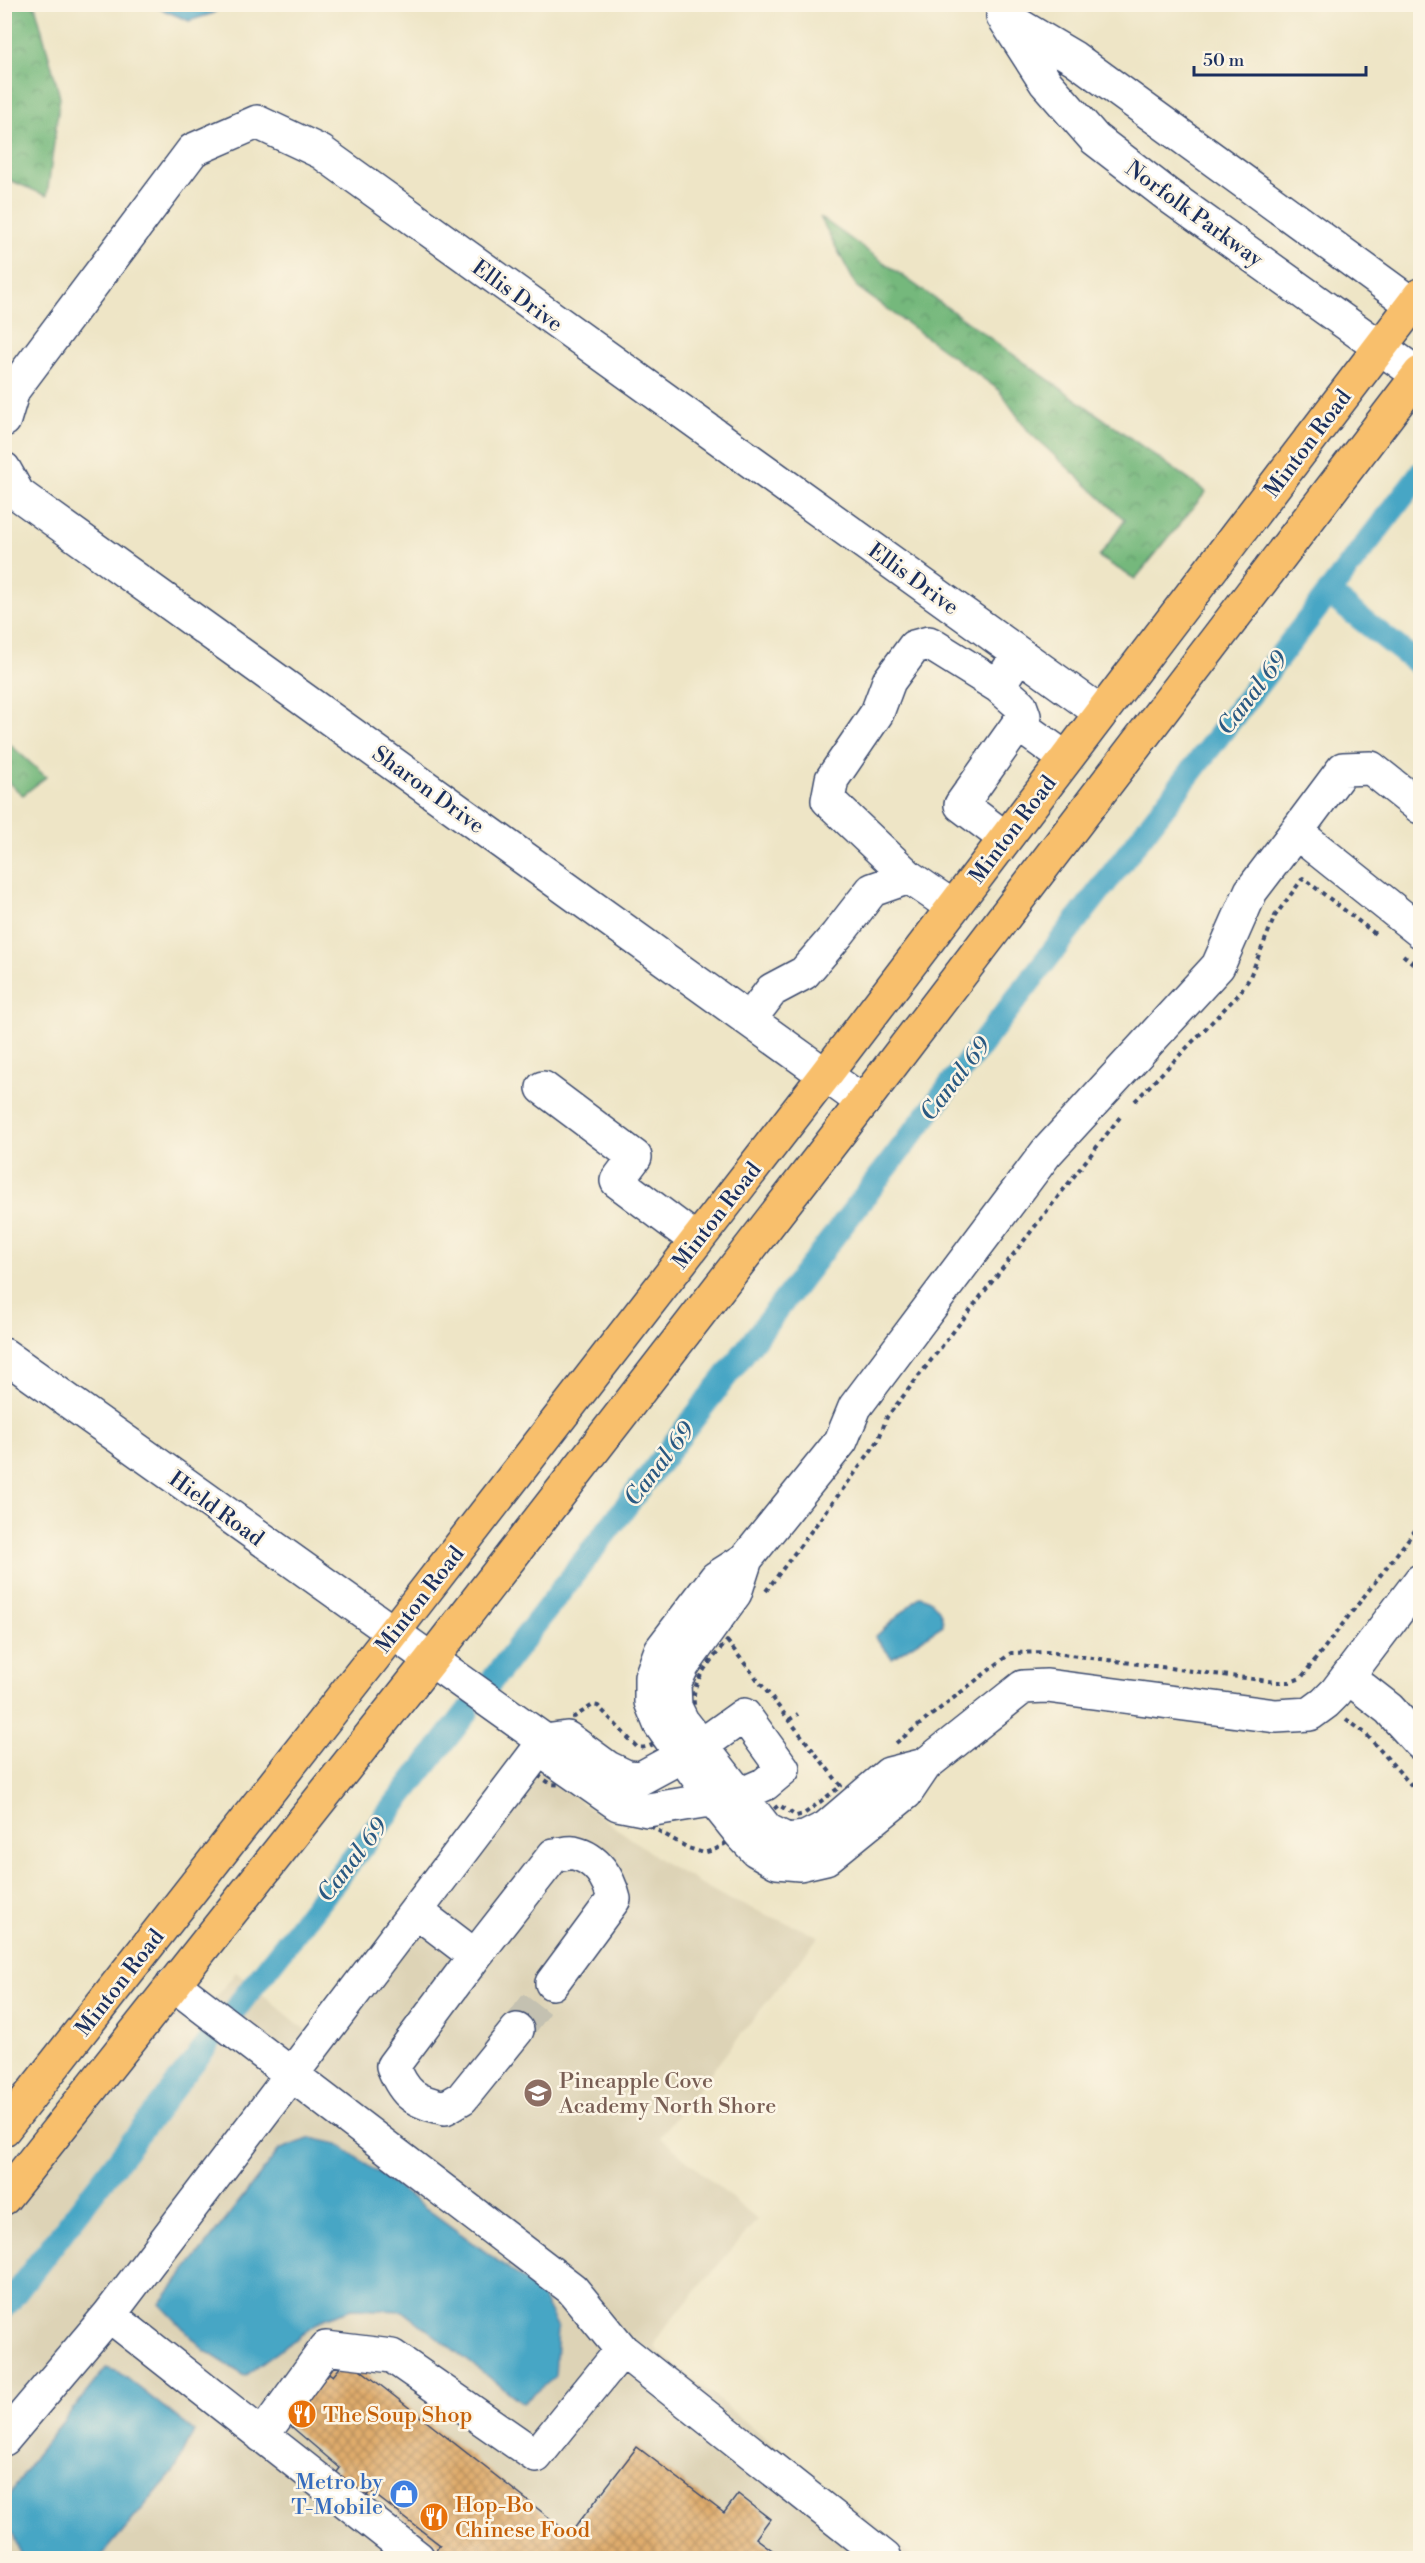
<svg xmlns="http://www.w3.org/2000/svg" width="1425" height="2563" font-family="'Libre Bodoni',serif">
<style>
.built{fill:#ddd3b6}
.forest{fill:url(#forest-crowns);stroke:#48746d;stroke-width:1.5}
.water{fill:#46a6c5;stroke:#306a92;stroke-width:1.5}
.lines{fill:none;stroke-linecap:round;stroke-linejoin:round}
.canal{stroke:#46a6c5;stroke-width:24}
.building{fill:url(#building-cross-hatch)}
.minor-tunnel{stroke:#c4c1b1;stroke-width:33;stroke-dasharray:33 16;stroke-linecap:butt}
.minor-casing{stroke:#3b4a6e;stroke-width:36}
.major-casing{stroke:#3b4a6e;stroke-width:36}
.path{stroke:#3b4a6e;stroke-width:4;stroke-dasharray:4.5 4.5;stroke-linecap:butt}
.minor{stroke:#fff;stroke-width:33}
.major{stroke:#f8bf6c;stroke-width:33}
.labels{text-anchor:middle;stroke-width:5;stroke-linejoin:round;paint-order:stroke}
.street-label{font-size:22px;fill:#1b2f5e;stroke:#fcf5e5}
.education-label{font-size:22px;fill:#785e54;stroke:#fcf5e5;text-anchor:start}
.food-label{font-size:22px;fill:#c56008;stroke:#fcf5e5;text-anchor:start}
.shop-label{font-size:22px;fill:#366cbe;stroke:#fcf5e5;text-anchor:end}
.water-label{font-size:24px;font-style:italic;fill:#2a5982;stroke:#fcf5e5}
</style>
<defs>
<pattern id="forest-crowns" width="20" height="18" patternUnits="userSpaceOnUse" patternTransform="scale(1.5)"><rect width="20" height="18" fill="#75b87c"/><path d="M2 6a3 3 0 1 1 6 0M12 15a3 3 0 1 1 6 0" fill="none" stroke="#5f9669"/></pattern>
<pattern id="building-cross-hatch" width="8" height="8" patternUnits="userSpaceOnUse" patternTransform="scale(1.5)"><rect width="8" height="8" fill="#dfac6c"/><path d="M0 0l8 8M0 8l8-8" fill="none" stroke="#b48c5c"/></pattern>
</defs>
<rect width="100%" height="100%" fill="#fcf5e5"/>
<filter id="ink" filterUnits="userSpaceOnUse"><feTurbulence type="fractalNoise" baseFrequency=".0167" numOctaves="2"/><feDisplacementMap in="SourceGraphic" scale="12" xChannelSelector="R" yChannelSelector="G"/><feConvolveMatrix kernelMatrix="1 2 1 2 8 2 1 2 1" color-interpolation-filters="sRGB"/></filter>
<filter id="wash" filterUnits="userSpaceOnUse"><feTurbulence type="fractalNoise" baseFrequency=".008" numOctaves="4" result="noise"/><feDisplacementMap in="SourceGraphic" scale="24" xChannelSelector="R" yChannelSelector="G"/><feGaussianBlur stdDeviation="1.35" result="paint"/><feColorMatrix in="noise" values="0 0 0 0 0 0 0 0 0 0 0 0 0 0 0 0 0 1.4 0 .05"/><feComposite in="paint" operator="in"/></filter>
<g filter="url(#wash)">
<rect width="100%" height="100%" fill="#eee5c6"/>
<path class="built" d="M538 1771 666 1864 726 1898 819 1936 660 2137 757 2220 667 2325 656 2340 655 2347 659 2352 914 2558H904L630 2342 214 2000 236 1972 327 2048Z
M173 1984 885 2558H5L4 2198Z"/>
<path class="forest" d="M4 5H35L60 97 47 196 5 178Z
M820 217 1206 492 1135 579 1099 557 1125 520 1029 432 999 390 857 287Z
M5 740 46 777 23 795 5 780Z"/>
<path class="water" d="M151 5H220L214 13 189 21Z
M920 1596C934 1600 943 1610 943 1625L892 1658 875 1637Z
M311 2138 338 2144 539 2291 558 2328 555 2377 523 2403 403 2311 352 2309 323 2319 245 2376 204 2350 160 2304 279 2150Z
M106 2368 119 2372 194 2431 175 2470 100 2558H21L15 2536 5 2523V2503L35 2456Z"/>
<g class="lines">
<path class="canal" d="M1328 593 1420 665
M490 1683 1420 474
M236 2008 467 1712
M4 2308 213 2037"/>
</g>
<g id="blocks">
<path class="building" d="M347 2359 570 2534 637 2447 724 2513 738 2494 770 2519 756 2538 783 2558H442L434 2553 440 2545 370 2491 365 2499 334 2476 340 2468 279 2416 319 2366 333 2376Z"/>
</g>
</g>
<g filter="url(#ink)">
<use href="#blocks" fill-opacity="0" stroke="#3b4a6e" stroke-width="1.5"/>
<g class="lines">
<path class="minor-tunnel" d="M517 2030 552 1983"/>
<g class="minor-casing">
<path id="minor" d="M1003 16 1046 83 1095 139 1169 196 1420 376
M1008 19 1074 58 1420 310
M4 420 13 390 193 150 257 122 321 152 1100 712
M4 469 18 494 863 1102
M998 686 1020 705 1024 716 961 805 1005 838
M1019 725 1065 758
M1420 807 1371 768 1343 769 1296 832 1420 931
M953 907 909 877 828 800 832 779 877 713 889 681 914 647 929 643 998 686 1019 654
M750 1019 772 990 804 973 837 935 872 890 909 877
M543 1088 635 1157 617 1181 696 1240
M4 1355 545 1741 552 1758 618 1804 648 1810 740 1795 765 1784 783 1769 744 1715 702 1745 641 1778 627 1777 608 1768 567 1738 545 1741 109 2315 4 2439
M746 1559 735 1593 683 1665 674 1684 675 1707 682 1721 767 1830 787 1840 805 1838 827 1827 889 1774 925 1765 906 1793 826 1858 800 1864 777 1862 756 1850 741 1834 713 1799 660 1724 651 1702V1677L661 1650 716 1578Z
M746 1559 841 1441 855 1407 1046 1153 1218 966 1251 891 1296 832
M1348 1677 1389 1709 1420 1743
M925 1765 1023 1687 1047 1686 1276 1716 1310 1714 1325 1703 1336 1692 1420 1581
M416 1911 475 1956 393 2066C405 2096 415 2101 445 2108L462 2098 517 2030
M475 1956 554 1855C560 1855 568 1852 574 1853 597 1858 609 1879 614 1899L552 1983
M173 1984 572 2289 622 2350 885 2558
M109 2315 418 2558
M262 2436 326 2348 392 2356 536 2456 622 2350"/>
</g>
<g class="major-casing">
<path id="major" d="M4 2129 392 1634 826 1074 1420 295
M4 2198 430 1661 863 1102 1420 373"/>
</g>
<path class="path" d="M1403 955 1420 969
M1135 1101 1239 994 1249 979 1275 916 1303 878 1378 936
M865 1459 878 1441 887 1417 1120 1117
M766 1591 861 1465
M727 1641 841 1786 804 1814 796 1816 779 1805 741 1834 716 1849 704 1853 688 1848 647 1824 620 1820 565 1785 551 1784 539 1776 574 1729 575 1722 574 1717 593 1705 598 1706 637 1747C656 1752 681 1721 695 1709 688 1681 711 1662 727 1641Z
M1346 1719 1365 1733 1420 1795
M789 1720 798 1714
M896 1743 1011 1653 1047 1652 1276 1682H1290L1301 1678 1420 1524"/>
<use href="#minor" class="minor"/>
<use href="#major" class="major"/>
</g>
</g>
<defs>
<g id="school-disc" transform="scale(1.5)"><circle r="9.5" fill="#8d6e63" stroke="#fcf5e5"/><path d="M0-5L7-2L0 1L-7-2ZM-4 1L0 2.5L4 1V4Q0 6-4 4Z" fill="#fff"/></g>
<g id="restaurant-disc" transform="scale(1.5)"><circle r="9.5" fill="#e8710a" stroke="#fcf5e5"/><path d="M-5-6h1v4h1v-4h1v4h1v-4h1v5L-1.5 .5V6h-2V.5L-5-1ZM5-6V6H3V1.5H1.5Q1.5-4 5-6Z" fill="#fff"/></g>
<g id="shop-disc" transform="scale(1.5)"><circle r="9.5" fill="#3f7fe0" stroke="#fcf5e5"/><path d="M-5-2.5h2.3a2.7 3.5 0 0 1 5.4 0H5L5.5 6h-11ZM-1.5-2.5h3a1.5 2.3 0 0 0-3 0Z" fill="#fff"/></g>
</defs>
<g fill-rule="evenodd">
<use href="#school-disc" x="538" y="2093"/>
<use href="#restaurant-disc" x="302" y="2414"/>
<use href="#shop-disc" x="404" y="2494"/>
<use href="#restaurant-disc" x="434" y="2517"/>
</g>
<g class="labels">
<g class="street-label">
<text transform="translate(1195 213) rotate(36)" y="8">Norfolk Parkway</text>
<text transform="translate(518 295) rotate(36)" y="8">Ellis Drive</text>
<text transform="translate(1307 443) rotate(-53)" y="8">Minton Road</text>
<text transform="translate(914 578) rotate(36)" y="8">Ellis Drive</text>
<text transform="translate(429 789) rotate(36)" y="8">Sharon Drive</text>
<text transform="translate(1012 829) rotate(-53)" y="8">Minton Road</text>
<text transform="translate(716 1215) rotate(-52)" y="8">Minton Road</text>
<text transform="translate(217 1508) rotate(36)" y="8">Hield Road</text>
<text transform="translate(419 1599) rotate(-52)" y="8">Minton Road</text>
<text transform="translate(119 1982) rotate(-52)" y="8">Minton Road</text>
</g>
<g class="education-label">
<text x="559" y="2088">Pineapple Cove<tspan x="559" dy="25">Academy North Shore</tspan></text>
</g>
<g class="food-label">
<text x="323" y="2422">The Soup Shop</text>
<text x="455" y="2512">Hop-Bo<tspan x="455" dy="25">Chinese Food</tspan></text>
</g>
<g class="shop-label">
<text x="383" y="2489">Metro by<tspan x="383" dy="25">T-Mobile</tspan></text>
</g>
<g class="water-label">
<text transform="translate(1252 693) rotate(-52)" y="8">Canal 69</text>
<text transform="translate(955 1079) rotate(-52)" y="8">Canal 69</text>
<text transform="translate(659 1464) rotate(-52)" y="8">Canal 69</text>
<text transform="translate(352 1860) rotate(-52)" y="8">Canal 69</text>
</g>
</g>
<rect width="1425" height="2563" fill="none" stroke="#fcf5e5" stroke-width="24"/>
<path d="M1194 66v9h172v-9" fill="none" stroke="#1b2f5e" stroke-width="3"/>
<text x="1203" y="66" font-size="18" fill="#1b2f5e" stroke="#fcf5e5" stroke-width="4.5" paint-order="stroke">50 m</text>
</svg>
